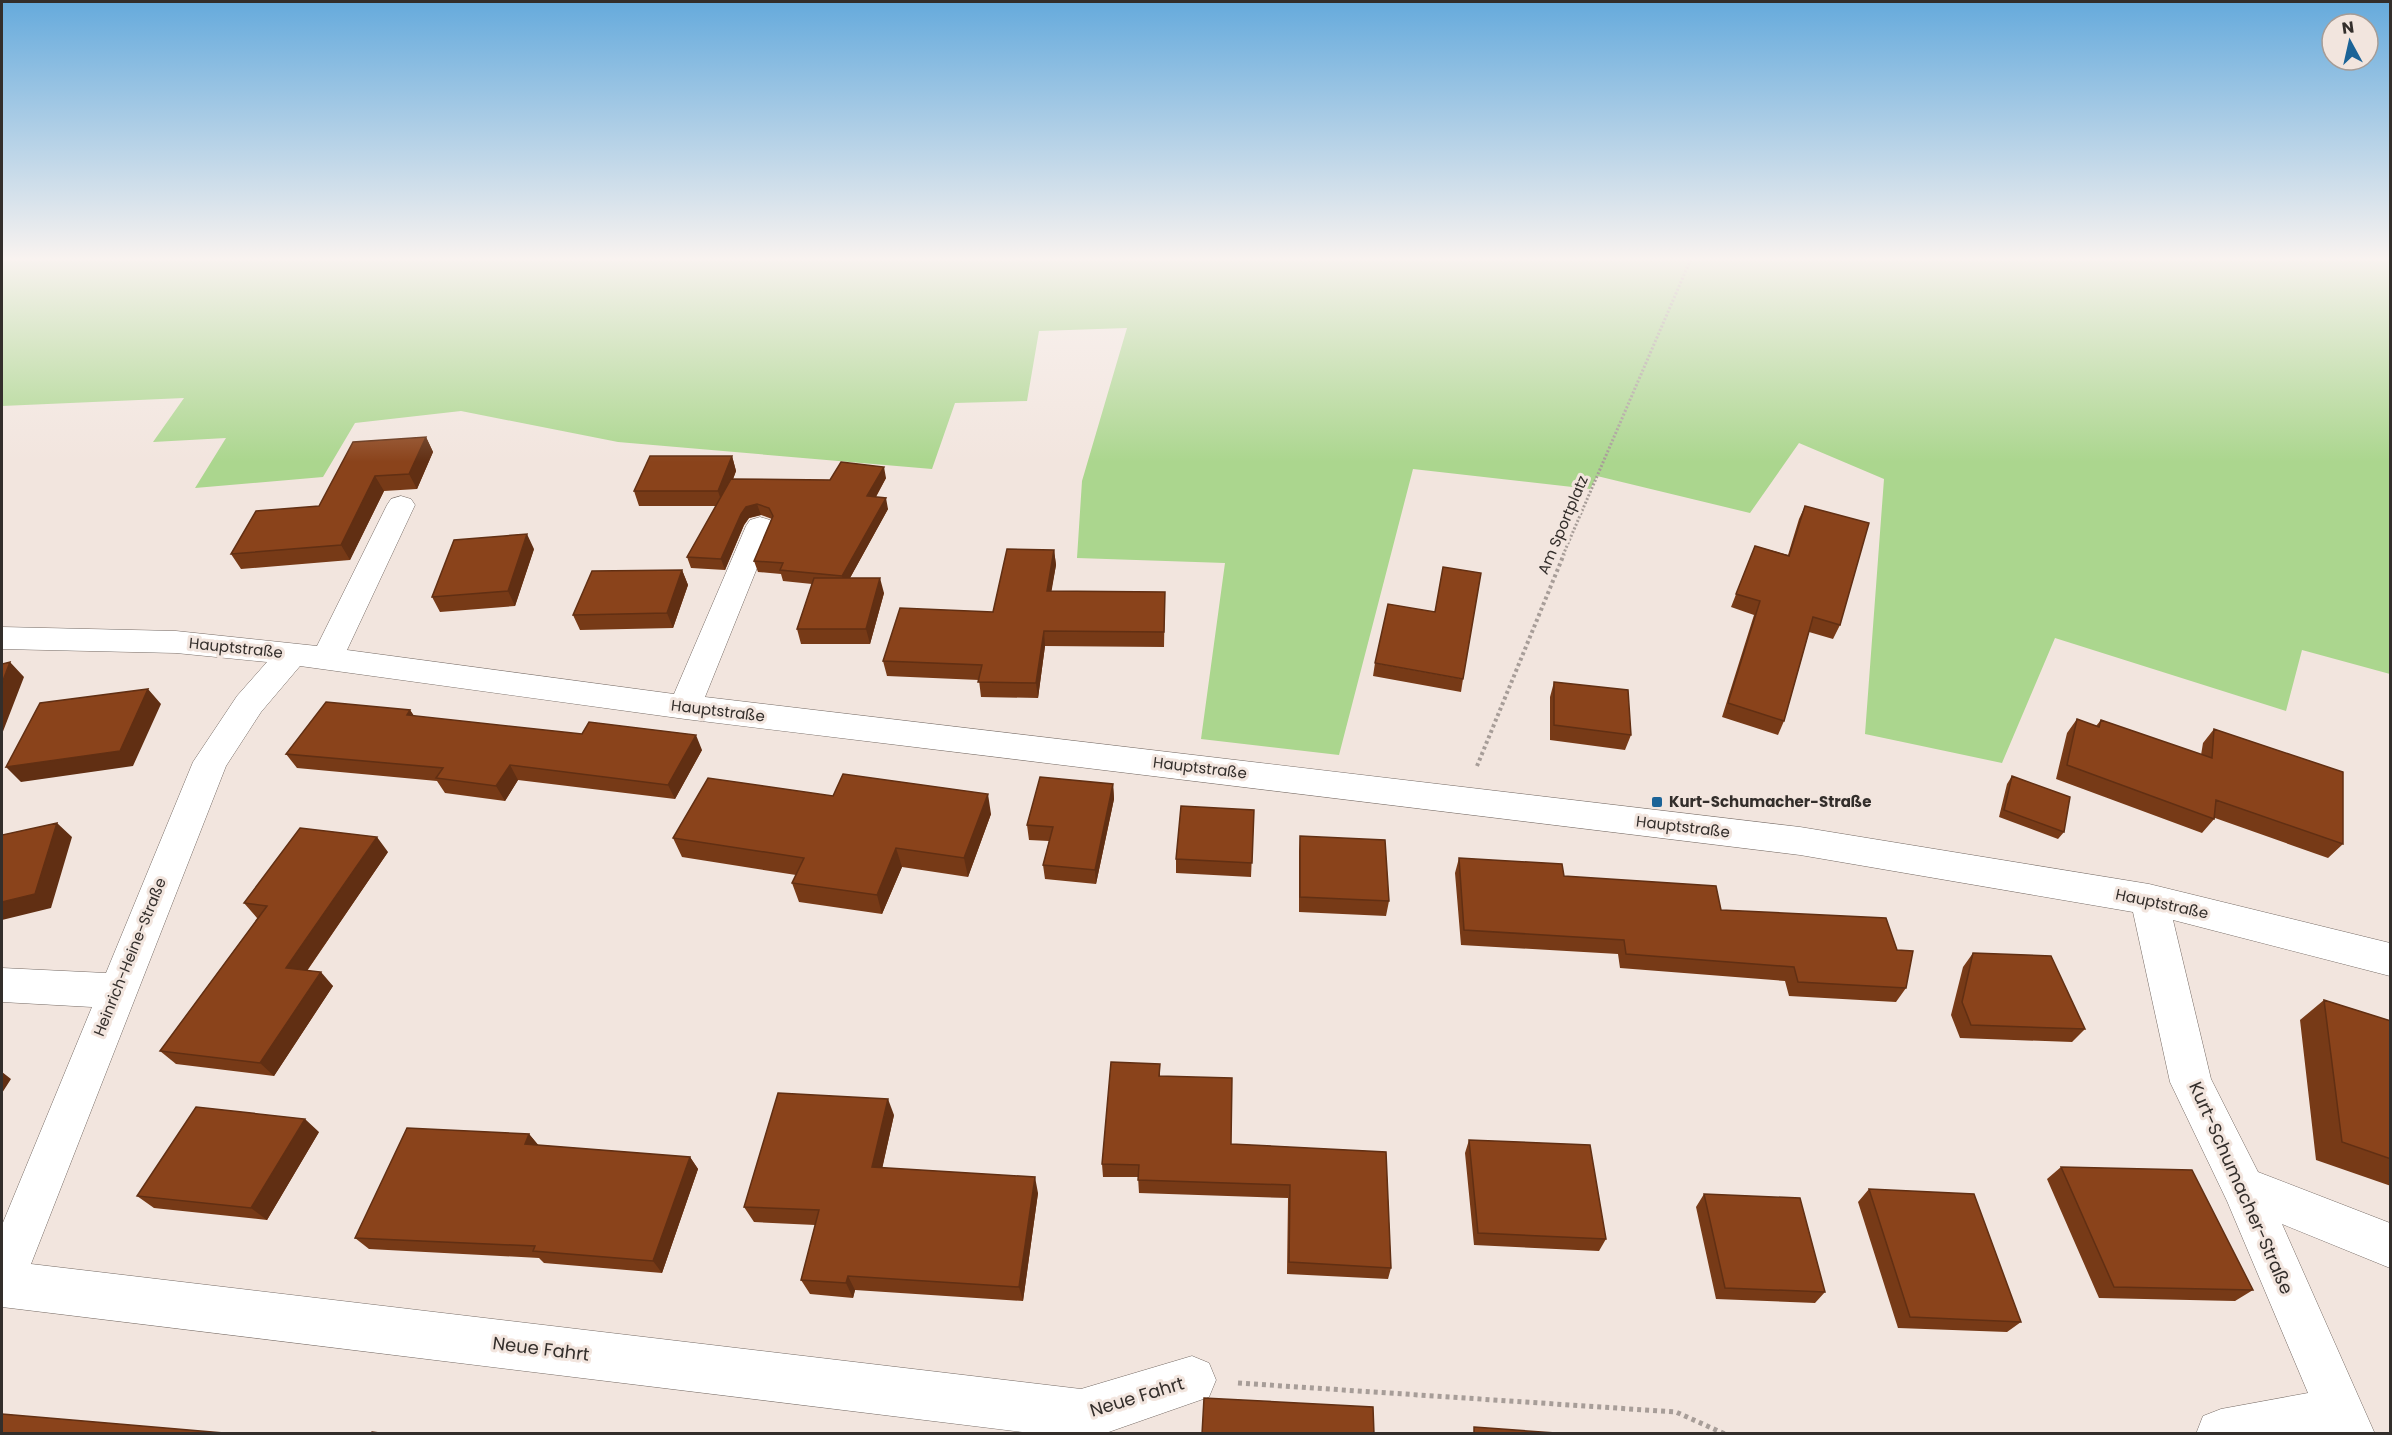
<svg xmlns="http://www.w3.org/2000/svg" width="2392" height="1435" font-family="Poppins,sans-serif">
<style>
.green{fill:#abd68e}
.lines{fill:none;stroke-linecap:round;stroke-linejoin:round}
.minor-casing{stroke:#766b65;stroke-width:1}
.path-far2{stroke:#a79d98;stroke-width:3;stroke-dasharray:2 2;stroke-linecap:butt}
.path-far1{stroke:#a79d98;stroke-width:4;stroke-dasharray:3 3;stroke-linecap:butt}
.path{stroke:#a79d98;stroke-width:5;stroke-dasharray:4 4;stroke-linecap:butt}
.minor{fill:#fff;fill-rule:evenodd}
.wall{fill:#773a17}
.shaded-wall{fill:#612f13}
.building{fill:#8a431b;stroke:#612f13;stroke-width:1.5}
.poi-dot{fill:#1b6397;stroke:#f2e5de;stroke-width:2}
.labels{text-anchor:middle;stroke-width:6;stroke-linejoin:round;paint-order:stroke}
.street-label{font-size:15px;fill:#332e2b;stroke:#f2e5de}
.poi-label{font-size:15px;font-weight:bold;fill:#332e2b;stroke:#f2e5de;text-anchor:start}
.near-street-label{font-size:18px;fill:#332e2b;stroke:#f2e5de}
</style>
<rect width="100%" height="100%" fill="#f2e5de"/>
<path class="green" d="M2 261H2390V674L2302 650 2286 711 2055 638 2002 763 1865 734 1884 479 1799 443 1750 513 1597 476 1590 489 1413 469 1339 755 1201 739 1225 563 1077 558 1082 481 1127 328 1039 331 1027 401 955 403 932 469 618 442 461 411 355 423 323 477 195 488 226 438 153 442 184 398 2 406Z"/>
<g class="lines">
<g class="minor-casing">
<path id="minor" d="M401 496 411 499 415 505 347 650 674 694 746 526 750 520 760 517 770 520 774 526 705 697 1800 827 2149 884 2390 943V976L2173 920 2211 1079 2258 1172 2390 1223V1268L2282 1224 2375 1434H2196L2203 1416 2221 1409 2308 1393 2227 1201 2170 1082 2133 912 1800 855 685 719 300 666 261 712 226 766 31 1264 1081 1389 1192 1356 1209 1363 1216 1380 1209 1397 1103 1434H1039L2 1307V1225L92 1007 2 1002V968L106 973 193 762 237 696 267 662 176 653 2 649V627L176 631 317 646 387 505 391 499Z"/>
</g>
<path class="path-far2" d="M1563 555 1690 261"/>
<path class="path-far1" d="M1477 766 1564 554"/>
<path class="path" d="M1238 1383 1676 1412 1725 1434"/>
<use href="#minor" class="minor"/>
</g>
<path class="wall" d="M426 437 433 452 417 489 384 491 350 560 241 569 231 554 319 506Z
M732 456 736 471 733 479 830 480 886 478 876 497 888 509 850 578 884 593 870 644H801L797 629 812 584 783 581 781 574 758 572 754 561 772 519 761 515 749 518 744 525 725 570 691 568 687 557 716 506H639L634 491Z
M1805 506 1840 625 1833 639 1809 632 1784 721 1778 735 1722 717 1754 615 1731 607 1755 546 1788 555 1799 519Z
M534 549 515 606 440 612 432 597Z
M1054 550 1056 565 1051 591 1165 592 1164 647 1045 646 1038 698 981 697 979 680 887 676 883 661 993 612Z
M682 570 688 585 673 628 580 630 573 615Z
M1375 663 1463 679 1461 692 1373 676Z
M1554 682 1631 735 1625 750 1550 740V697Z
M410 710 414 716 702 750 675 799 518 780 505 801 445 793 437 781 297 768 286 754Z
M2077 719 2096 726 2101 720 2201 755 2203 743 2214 729 2343 844 2328 858 2215 818 2202 833 2056 779 2067 733Z
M2012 776 2064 832 2058 839 1999 817 2007 784Z
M1113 784 1114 799 1096 884 1045 879 1043 865 1049 841 1029 840 1027 825Z
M833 796 991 814 968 877 902 867 882 914 799 902 792 883 796 875 682 857 673 838Z
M1254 810 1251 877 1176 873V859Z
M1300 836 1389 901 1386 916 1299 912V851Z
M388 852 307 971 333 986 274 1076 176 1064 160 1051 258 918H257L244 903Z
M1459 858 1564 876 1721 910 1906 988 1896 1002 1789 996 1785 981 1620 968 1618 954 1461 945 1455 873Z
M1973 953 2085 1029 2072 1042 1960 1038 1951 1015 1963 967Z
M2324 1000 2391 1021V1186L2316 1160 2300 1020Z
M1160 1064V1076L1231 1144 1386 1152 1391 1268 1388 1279 1287 1274 1288 1198 1139 1193 1138 1177H1103L1102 1164Z
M894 1115 882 1168 1038 1193 1023 1301 855 1290 853 1298 810 1294 801 1280 815 1225 754 1222 744 1207Z
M319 1132 267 1220 154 1208 137 1196Z
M529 1134 538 1145 690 1157 698 1169 662 1273 544 1263 539 1258 369 1249 355 1238Z
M1469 1140 1606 1239 1599 1251 1474 1245 1465 1153Z
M2061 1167 2253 1290 2235 1301 2099 1298 2047 1179Z
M1869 1189 2021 1322 2007 1332 1898 1328 1858 1202Z
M1704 1194 1825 1292 1815 1303 1716 1299 1696 1207Z"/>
<path class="shaded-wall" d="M426 437 433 452 417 489 409 474Z
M732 456 736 471 723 506 718 491Z
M884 467 886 478 870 507 867 496Z
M375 476 384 491 350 560 341 545Z
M886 498 888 509 845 587 842 576Z
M757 504 761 515 749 518 744 525 725 570 721 559 741 514 746 507Z
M527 534 534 549 515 606 508 591Z
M1054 550 1056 565 1049 606 1047 591Z
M682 570 688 585 673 628 667 613Z
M880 578 884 593 870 644 866 629Z
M1044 631 1045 646 1038 698 1036 683Z
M10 662 24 677 2 734V683Z
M148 689 161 704 133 766 21 782 6 767Z
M410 710 420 725 407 715Z
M696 735 702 750 675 799 668 785Z
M510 765 518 780 505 801 496 786Z
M1113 784 1114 799 1096 884 1095 870Z
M988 794 991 814 968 877 964 858Z
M57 823 72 837 51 908 2 920V902Z
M377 837 388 852 299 982 286 968Z
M896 848 902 867 882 914 877 895Z
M321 972 333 986 274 1076 260 1063Z
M2 1072 11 1079 2 1093Z
M888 1099 894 1115 879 1183 872 1167Z
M305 1119 319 1132 267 1220 251 1208Z
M529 1134 540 1147 525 1144Z
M690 1157 698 1169 662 1273 653 1261Z
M1035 1177 1038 1193 1023 1301 1019 1287Z
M848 1276 855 1290 853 1298 846 1283Z"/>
<path class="building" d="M426 437 409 474 375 476 341 545 231 554 256 511 319 506 353 442Z
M650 456H732L718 491H634Z
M841 462 884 467 867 496 886 498 842 576 780 570 783 563 754 561 773 516 769 508 757 504 746 507 741 514 721 559 687 557 731 479 830 480Z
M1805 506 1869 523 1840 625 1813 617 1784 721 1728 703 1760 601 1736 594 1755 546 1789 556Z
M527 534 508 591 432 597 454 540Z
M1007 549 1054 550 1047 591 1165 592 1164 632 1044 631 1036 683 978 682 982 665 883 661 900 608 993 612Z
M1443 567 1481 573 1463 679 1375 663 1388 604 1435 612Z
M682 570 667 613 573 615 592 571Z
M814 578H880L866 629H797Z
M10 662 2 683V664Z
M1554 682 1628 690 1631 735 1554 725Z
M148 689 120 751 6 767 40 703Z
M326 702 410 710 407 715 582 734 589 722 696 735 668 785 510 765 496 786 436 778 443 768 286 754Z
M2077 719 2099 727 2101 720 2212 758 2214 729 2343 772V844L2216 800 2214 819 2067 765Z
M843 774 988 794 964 858 896 848 877 895 792 883 804 858 673 838 708 778 833 796Z
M2012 776 2070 797 2064 832 2004 810Z
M1040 777 1113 784 1095 870 1043 865 1053 827 1027 825Z
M1181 806 1254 810 1252 863 1176 859Z
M57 823 35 894 2 902V835Z
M300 828 377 837 286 968 321 972 260 1063 160 1051 267 906 244 903Z
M1300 836 1385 840 1389 901 1300 897Z
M1459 858 1562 864 1564 876 1716 886 1721 910 1886 918 1897 950 1913 951 1906 988 1798 982 1794 967 1626 954 1624 940 1464 930Z
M1973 953 2051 956 2085 1029 1971 1025 1962 1002Z
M2324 1000 2391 1021V1159L2342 1142Z
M1111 1062 1160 1064 1159 1076 1232 1078 1231 1144 1386 1152 1391 1268 1289 1262 1290 1185 1138 1180 1139 1165 1102 1164Z
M778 1093 888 1099 872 1167 1035 1177 1019 1287 848 1276 846 1283 801 1280 819 1210 744 1207Z
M196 1107 305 1119 251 1208 137 1196Z
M407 1128 529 1134 525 1144 690 1157 653 1261 533 1251 535 1246 355 1238Z
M1469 1140 1590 1145 1606 1239 1478 1233Z
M2061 1167 2192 1170 2253 1290 2114 1287Z
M1869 1189 1974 1194 2021 1322 1910 1317Z
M1704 1194 1800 1198 1825 1292 1725 1288Z
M1204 1398 1373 1407 1374 1434H1202Z
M2 1414 224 1433 2 1434Z
M1474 1427 1570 1434H1474Z
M372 1432 387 1434H371Z"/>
<linearGradient id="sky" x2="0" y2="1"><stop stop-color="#65aadc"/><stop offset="0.56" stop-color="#f9f3f0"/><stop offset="1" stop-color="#f9f3f0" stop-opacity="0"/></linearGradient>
<rect width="2392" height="462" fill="url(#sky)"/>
<rect class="poi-dot" x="1651" y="796" width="12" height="12" rx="3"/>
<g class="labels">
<g class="street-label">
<text transform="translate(1563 525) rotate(-67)" y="5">Am Sportplatz</text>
<text transform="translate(236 648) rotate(6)" y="5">Hauptstraße</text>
<text transform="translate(718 711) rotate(7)" y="5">Hauptstraße</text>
<text transform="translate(1200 768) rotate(7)" y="5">Hauptstraße</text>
<text transform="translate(1683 827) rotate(7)" y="5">Hauptstraße</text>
<text transform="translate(2162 904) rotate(12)" y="5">Hauptstraße</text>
<text transform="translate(130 957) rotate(-68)" y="5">Heinrich-Heine-Straße</text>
</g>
<g class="poi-label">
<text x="1669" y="807">Kurt-Schumacher-Straße</text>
</g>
<g class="near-street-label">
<text transform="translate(2241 1188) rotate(66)" y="6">Kurt-Schumacher-Straße</text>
<text transform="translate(541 1349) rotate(7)" y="6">Neue Fahrt</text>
<text transform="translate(1137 1397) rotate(-17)" y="6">Neue Fahrt</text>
</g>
</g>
<rect width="2392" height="1435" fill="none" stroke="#332e2b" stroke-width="6"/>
<g transform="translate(2350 42) rotate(352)"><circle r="28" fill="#f2e5de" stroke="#a69c96" stroke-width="1.5"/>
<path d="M0-4.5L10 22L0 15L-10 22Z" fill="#1b6397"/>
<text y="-9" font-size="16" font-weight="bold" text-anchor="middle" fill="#332e2b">N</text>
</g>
</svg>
